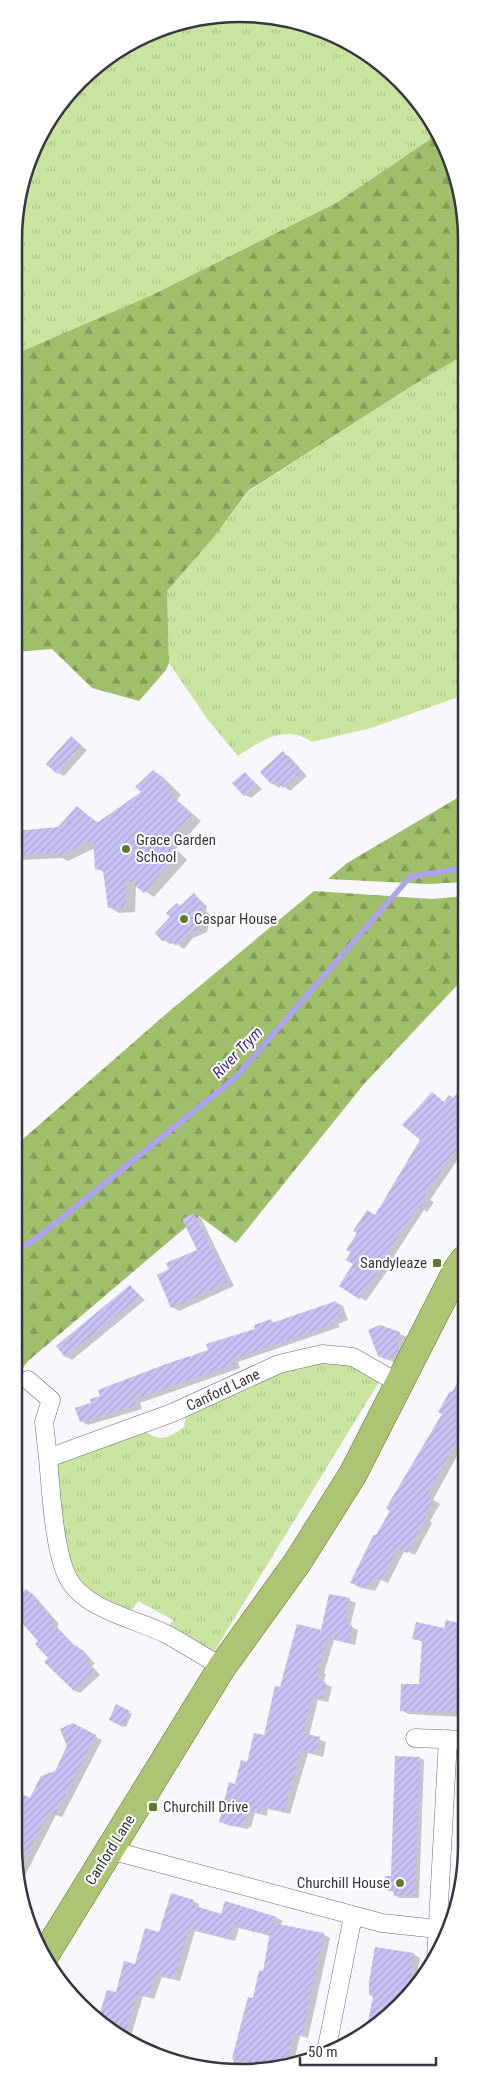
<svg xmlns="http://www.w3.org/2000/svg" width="480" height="2087" font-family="'Roboto Condensed',sans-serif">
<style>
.grass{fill:url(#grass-tufts)}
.forest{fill:url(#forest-firs)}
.shadow{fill:#0003}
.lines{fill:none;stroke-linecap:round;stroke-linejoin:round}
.stream{stroke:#afa1f3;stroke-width:5.5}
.building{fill:url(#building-hatch)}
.minor-casing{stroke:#6c697f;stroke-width:19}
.primary-casing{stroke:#607925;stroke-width:29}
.minor{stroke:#fff;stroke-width:18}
.primary{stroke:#adc474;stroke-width:28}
.poi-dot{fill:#5f782c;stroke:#fff;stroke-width:2}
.labels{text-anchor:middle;stroke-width:4;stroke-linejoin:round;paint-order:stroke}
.poi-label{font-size:15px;fill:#383740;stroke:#fff;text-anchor:start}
.street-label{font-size:15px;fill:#383740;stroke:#fff}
.water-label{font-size:16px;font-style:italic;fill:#462c89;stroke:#fff}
.rim{fill:none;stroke:#383740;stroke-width:2.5}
</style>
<defs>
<pattern id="grass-tufts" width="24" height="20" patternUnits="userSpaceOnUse" patternTransform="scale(1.25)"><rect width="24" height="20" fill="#c9e49e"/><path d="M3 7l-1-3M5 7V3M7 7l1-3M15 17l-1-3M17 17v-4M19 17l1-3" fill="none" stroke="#adc489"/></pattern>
<pattern id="forest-firs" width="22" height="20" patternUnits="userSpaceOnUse" patternTransform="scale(1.25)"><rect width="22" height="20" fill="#a0bf6a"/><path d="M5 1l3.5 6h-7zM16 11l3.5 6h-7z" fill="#839c59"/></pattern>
<pattern id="building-hatch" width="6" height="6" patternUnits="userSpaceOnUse" patternTransform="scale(1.25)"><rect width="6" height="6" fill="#c8c1f4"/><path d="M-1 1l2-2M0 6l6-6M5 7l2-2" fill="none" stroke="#ada6d2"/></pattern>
</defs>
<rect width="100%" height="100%" fill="#f8f7fd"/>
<path class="grass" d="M270 16 340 37 400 80 435 129 429 140 336 203 152 295 20 352 16 349V210L44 127 103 60 182 21Z
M464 355V695L371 728 312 742C285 724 262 740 238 756L208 720 169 663 167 591 214 537 248 492 415 384Z
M323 1362 348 1365 379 1382 212 1655 168 1629 173 1620 138 1601 132 1610C117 1604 101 1598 88 1588 52 1560 57 1504 58 1463L144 1430C159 1443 169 1438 184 1427L186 1415 282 1371Z"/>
<path class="forest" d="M435 129 443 140 464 211V355L415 384 248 491 214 537 167 591 169 663 166 670 139 701 92 688 52 649 15 652 16 349 20 352 152 295 336 203 429 140Z
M464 794V882L429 884 328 879 347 863Z
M314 891 432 899 464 896V978L364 1084 236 1243 199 1216 28 1361 14 1380 15 1146 166 1014Z"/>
<path class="shadow" d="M71 737 87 750 64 776 58 773Z
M283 753 290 757 307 776 290 791 282 785 279 788 273 784Z
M154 771 163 777 181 795 177 800 201 821 176 849 187 860 154 897 136 885 135 912 119 913 109 907 105 873 97 868 95 848 68 861 62 858 21 860 15 857V832L59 828 77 808 99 823 143 792Z
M245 773 262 789 251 798 245 795Z
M194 895 207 906 206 911 211 916 207 932 193 938 184 949 175 943 170 944 163 940 181 907Z
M464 1087V1154L460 1160 458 1159 430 1200 434 1202 427 1212 424 1210 390 1262 393 1263 366 1301 341 1286 354 1264 376 1217 421 1140 432 1094 445 1103 454 1099Z
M194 1214 201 1218 234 1286 179 1311 172 1307 199 1251Z
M130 1286 145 1300 72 1360 65 1356Z
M336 1302 343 1306 348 1320 338 1324 340 1327 238 1362 240 1368 140 1403 142 1409 88 1425 81 1421 93 1404 190 1357 194 1360 271 1321 275 1323Z
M380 1326 407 1337 403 1348V1358L394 1362 386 1359Z
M464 1373V1443L433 1500 440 1504 430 1521 432 1523 415 1555 405 1550 388 1583 381 1580 375 1591 358 1587 352 1583Z
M26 1590 33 1594 59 1624 57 1627 76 1647 83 1650 95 1664 92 1666 100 1675 80 1693 73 1690 50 1658 40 1641Z
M349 1600 356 1603 350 1626 358 1630 355 1645 334 1640 324 1673 326 1674 323 1683 332 1687 328 1702 318 1700 309 1736 326 1742 323 1757 308 1753 290 1814 268 1809 267 1816 255 1813 251 1827H249L248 1829 227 1825 221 1821 235 1785 264 1737 281 1688 322 1632Z
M447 1621 464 1625V1717L408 1714 402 1710 421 1685 423 1642 414 1638 445 1630Z
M116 1706 132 1714 126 1727 110 1719Z
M73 1725 102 1740 62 1817 56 1815 21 1883 14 1847 16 1831 14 1830V1823L19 1814 14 1811V1791L31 1800 55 1772 68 1746Z
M396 1757 420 1758 424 1760 419 1898H399L395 1895V1892L386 1890 392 1878Z
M193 1901 199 1904 198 1908 222 1915 226 1902 277 1918 283 1921 280 1925 323 1934 330 1938 308 2038 300 2036 293 2066 231 2072 241 2025 244 2026 264 1972 270 1936 239 1928 235 1941 195 1931 180 1981 162 1977 154 1999 143 1996 131 2036 142 2041 140 2050 99 2019 160 1933Z
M413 1954 420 1958 416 1982 378 2026 364 2033 366 2026 368 2027 374 1997 370 1995Z"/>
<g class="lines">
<path class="stream" d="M14 1252 36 1239 235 1078 410 877 464 868"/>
</g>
<path class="building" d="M71 736 81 745 57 774 46 764Z
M283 751 301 772 283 788 276 780 272 785 260 772Z
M153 770 172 789 168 793 192 815 167 843 178 854 144 893 126 878V907L108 908 103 871 95 869 93 839 57 857 56 853 15 855V831L58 827 77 806 97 823 141 792 135 787Z
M245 772 256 785 244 796 232 783Z
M194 893 201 901 200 907 205 911 200 928 187 935 176 946 169 939 162 941 155 933 170 917 166 913 177 903 180 906Z
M464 1085V1144L453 1157 451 1156 425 1195 428 1197 420 1209 417 1207 385 1257 387 1258 359 1299 339 1286 353 1264 346 1260 351 1252 346 1250 357 1233 353 1231 367 1210 375 1215 420 1140 402 1125 432 1092 444 1102 449 1095 453 1098Z
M194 1213 228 1282 171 1308 157 1275 169 1269 166 1263 197 1250 182 1219Z
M130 1285 140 1296 65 1357 56 1346Z
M336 1301 342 1317 333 1320 334 1324 233 1359 235 1364 134 1399 136 1406 80 1422 75 1408 91 1403 90 1399 100 1396 98 1390 166 1364 190 1356 193 1359 191 1356 208 1350 206 1344 255 1329 254 1325 271 1319 272 1323Z
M380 1325 400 1332 397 1343 399 1348 396 1355 386 1359 378 1356 368 1330Z
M464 1370V1427L427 1495 434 1499 424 1516 426 1518 407 1553 398 1548 381 1580 374 1577 368 1588 350 1583 374 1534 376 1535 390 1511 386 1508 442 1414 438 1412 444 1402 450 1391 452 1392Z
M26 1589 53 1620 51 1622 74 1647 76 1645 89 1659 87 1662 95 1671 73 1690 44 1662 48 1658 35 1644 38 1641 14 1614V1599Z
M329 1594 350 1598 344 1624 352 1625 349 1642 328 1637 318 1668 320 1669 317 1680 326 1682 321 1699 312 1697 303 1733 320 1737 316 1754 301 1750 284 1811 262 1806 260 1813 248 1810 245 1825 242 1824V1827L219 1822 229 1782 235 1784 241 1760 247 1762 254 1733 264 1735 275 1686 280 1687 297 1624 321 1630Z
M446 1620 464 1624V1656L458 1654 456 1686H464V1712L400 1711 401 1684H419L422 1641 412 1639 416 1622 444 1628Z
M116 1704 130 1711 123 1727 109 1720Z
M73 1723 96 1735 55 1815 49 1812 18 1871 14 1847V1790L30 1798 41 1776 55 1771 67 1746 60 1729Z
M395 1756 420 1757 415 1896H394V1891L384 1890 385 1876H391Z
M171 1893 194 1900 192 1905 221 1914 225 1901 277 1917 273 1923 324 1933 302 2036 293 2034 286 2067 248 2070V2062L232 2059 248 1997 253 1998 259 1970 263 1971 271 1927 266 1934 233 1925 228 1939 189 1928 174 1978 156 1974 148 1997 137 1994 124 2038 98 2018 107 1990 116 1992 124 1961 135 1964 145 1928 159 1932Z
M375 1947 414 1953 409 1990 378 2026 366 2032 373 1996 369 1995V1982Z"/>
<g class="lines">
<g class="minor-casing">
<path id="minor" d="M28 1380 51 1400 44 1422 48 1458
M222 1667C203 1656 185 1644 166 1634 136 1619 85 1610 68 1578 54 1551 51 1490 48 1458L172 1413 279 1364 322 1354 353 1357 398 1383
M415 1738 464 1740
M110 1850 382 1923 437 1929
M436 1959 448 1739
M326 2052 353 1916"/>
</g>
<g class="primary-casing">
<path id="primary" d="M45 1955 222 1667 297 1563 353 1474 457 1270 464 1260"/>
</g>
<use href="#minor" class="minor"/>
<use href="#primary" class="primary"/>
</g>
<g class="poi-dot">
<circle cx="126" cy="849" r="5"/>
<circle cx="184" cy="919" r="5"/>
<rect x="432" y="1258" width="10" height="10" rx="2.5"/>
<rect x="148" y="1802" width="10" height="10" rx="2.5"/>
<circle cx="400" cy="1883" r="5"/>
</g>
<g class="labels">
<g class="poi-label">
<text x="136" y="845">Grace Garden<tspan x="136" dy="17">School</tspan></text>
<text x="194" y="924">Caspar House</text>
<text x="427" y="1268" text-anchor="end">Sandyleaze</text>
<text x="163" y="1812">Churchill Drive</text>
<text x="390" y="1888" text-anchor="end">Churchill House</text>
</g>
<g class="street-label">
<text transform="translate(223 1390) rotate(-25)" y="5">Canford Lane</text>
<text transform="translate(110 1850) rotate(-58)" y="5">Canford Lane</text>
</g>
<g class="water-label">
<text transform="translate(237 1052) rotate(-46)" y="6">River Trym</text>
</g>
</g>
<path d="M0 0H480V2087H0ZM240 22H240A218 218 0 0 1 458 240V1846A218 218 0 0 1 240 2064H240A218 218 0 0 1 22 1846V240A218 218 0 0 1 240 22Z" fill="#fff" fill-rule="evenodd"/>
<path class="rim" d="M240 22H240A218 218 0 0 1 458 240V1846A218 218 0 0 1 240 2064H240A218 218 0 0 1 22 1846V240A218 218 0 0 1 240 22Z"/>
<path d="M300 2057v8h136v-8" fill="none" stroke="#383740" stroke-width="2.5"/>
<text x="308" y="2057" font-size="15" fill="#383740" stroke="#ffffff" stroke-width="4" paint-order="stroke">50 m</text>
</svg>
